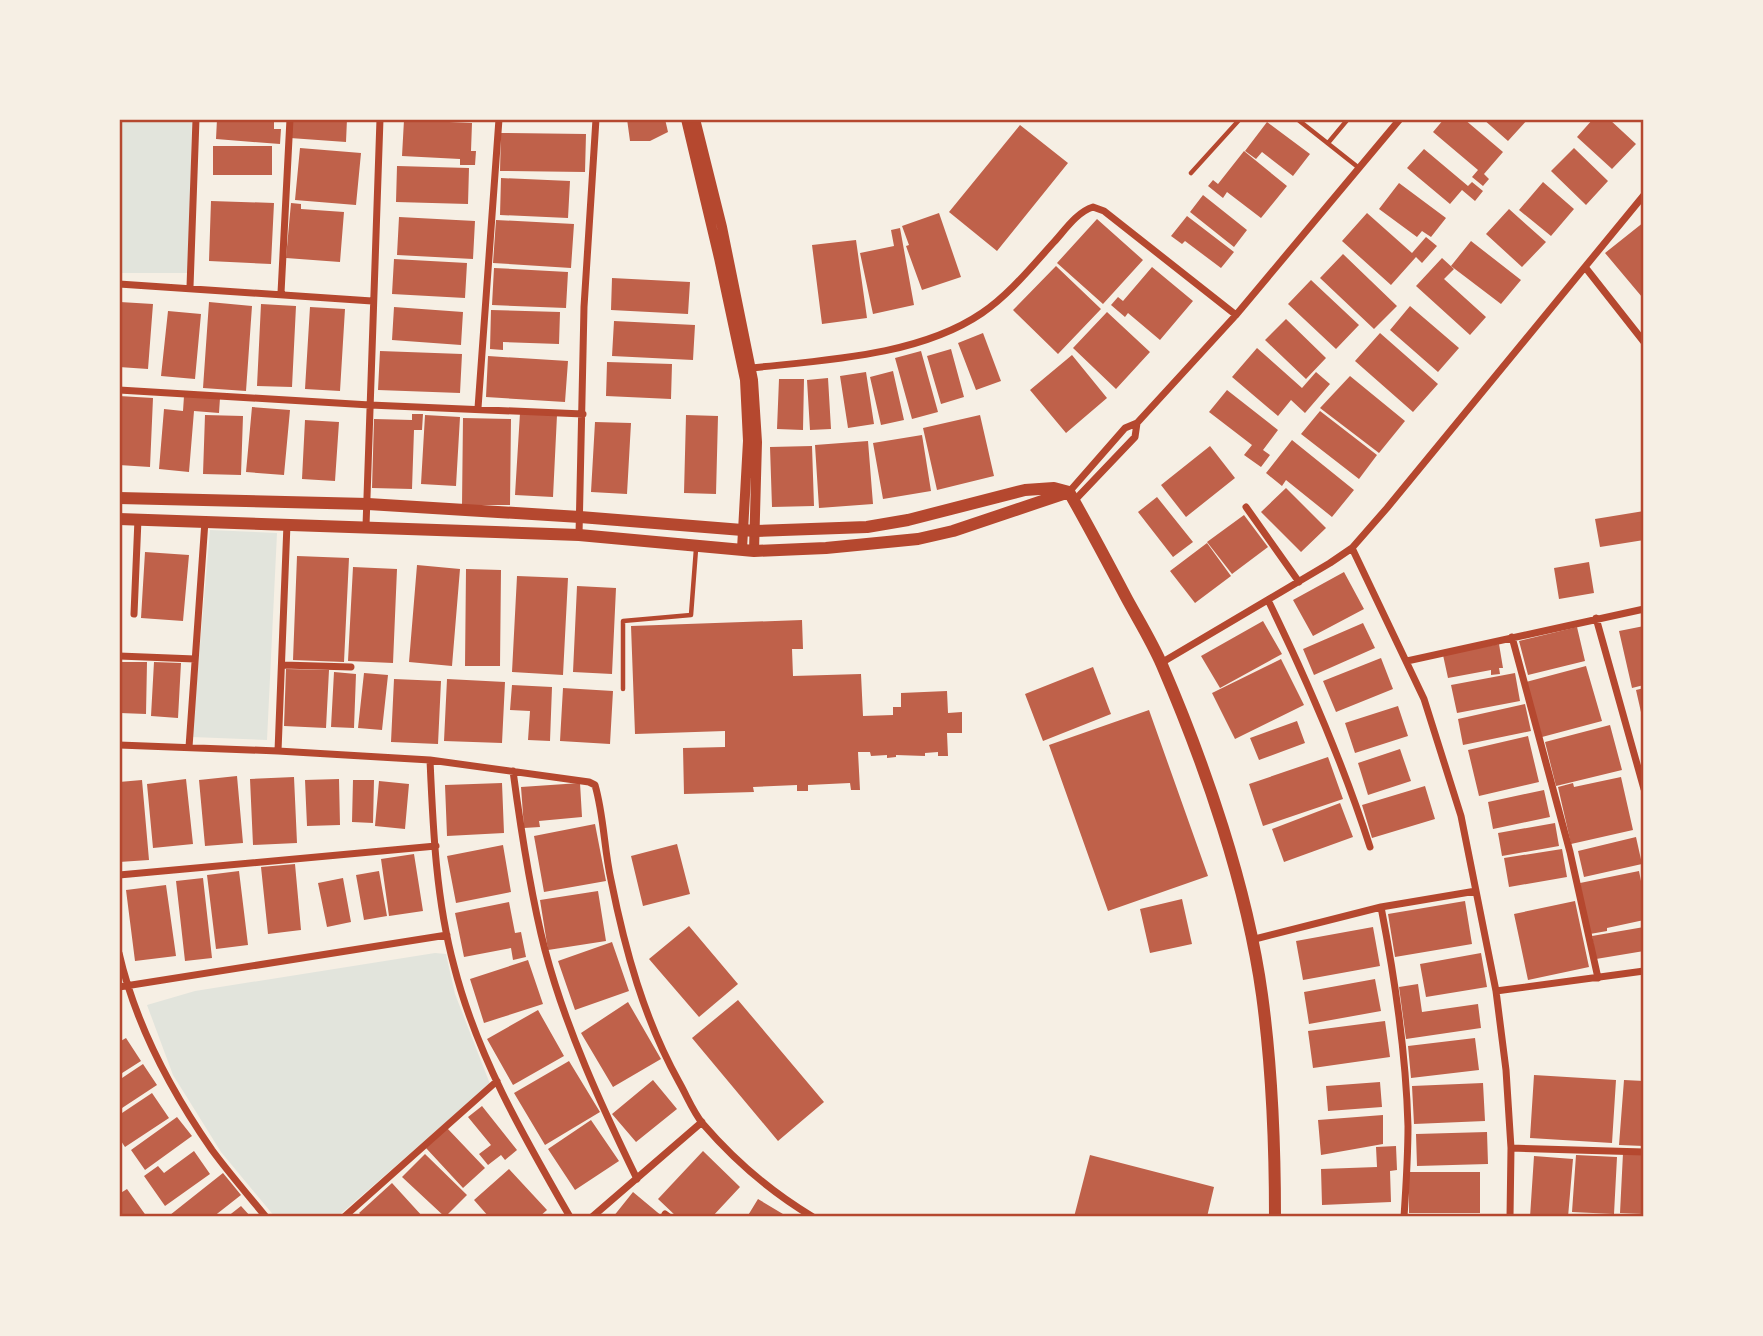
<svg xmlns="http://www.w3.org/2000/svg" width="1763" height="1336" font-family="'Archivo Narrow',sans-serif">
<style>
.green{fill:#e2e4dc}
.building{fill:#bf614a}
.lines{fill:none;stroke-linecap:round;stroke-linejoin:round}
.service{stroke:#b5482f;stroke-width:4.5}
.minor{stroke:#b5482f;stroke-width:7}
.tertiary{stroke:#b5482f;stroke-width:10}
.secondary{stroke:#b5482f;stroke-width:12}
.neatline{fill:none;stroke:#b5482f;stroke-width:2.5}
</style>
<rect width="100%" height="100%" fill="#f6efe4"/>
<path class="green" d="M119 119H192L189 273H119Z
M210 530 277 533 267 740 192 737Z
M435 953 446 954 455 994 490 1084 337 1217H275L221 1152 173 1075 147 1005 195 991Z"/>
<path class="building" d="M217 119H274V129H281L280 144 216 139Z
M291 119H347L346 142 290 138Z
M627 119H665L668 132 650 141H630Z
M1444 119H1464L1503 152 1484 174 1489 179 1483 186 1472 177 1478 170 1433 132Z
M1483 119H1528L1508 141Z
M1593 119H1609L1636 144 1612 169 1577 137Z
M404 120 472 123 471 151H476L475 165H460V159L402 156Z
M1267 122 1310 154 1293 176 1262 152 1256 159 1245 151Z
M1020 125 1068 163 997 251 949 212Z
M501 133 586 134 585 172 500 171Z
M213 146H272V175H213Z
M300 148 361 153 356 205 295 200Z
M1574 148 1608 181 1586 205 1551 171Z
M1424 149 1468 186 1472 182 1483 191 1475 201 1462 190 1450 204 1407 168Z
M1244 151 1287 186 1261 218 1227 192 1223 198 1208 186 1213 180 1218 184Z
M397 166 469 168 468 204 396 202Z
M501 178 570 181 568 218 500 215Z
M1543 182 1574 209 1551 236 1519 210Z
M1399 183 1446 218 1431 237 1422 231 1417 237 1379 209Z
M1203 195 1247 230 1234 247 1190 212Z
M211 201 274 203 271 264 209 261Z
M291 203 301 204V209L344 212 340 262 286 258Z
M1509 209 1546 242 1522 267 1486 234Z
M939 213 961 277 922 290 906 246 909 245 902 226Z
M1367 213 1412 253 1426 237 1437 246 1422 263 1416 257 1391 285 1342 241Z
M1187 216 1234 252 1221 268 1185 241 1182 244 1171 236Z
M399 217 475 221 473 259 397 255Z
M1097 219 1143 260 1103 304 1057 263Z
M496 220 574 224 571 268 493 263Z
M1644 222V296L1642 297 1605 253Z
M900 228 914 305 873 314 860 253 894 246 891 230Z
M856 240 867 318 822 324 812 245Z
M1471 241 1521 280 1501 304 1451 266Z
M1343 254 1397 306 1374 329 1320 278Z
M1442 258 1454 269 1444 279 1486 317 1470 335 1416 286Z
M394 259 467 263 465 298 392 294Z
M1056 266 1101 309 1058 354 1013 310Z
M1152 267 1193 301 1160 340 1128 313 1125 317 1111 305 1118 297 1123 301Z
M494 268 568 272 566 308 492 305Z
M612 278 690 282 688 314 611 310Z
M1311 280 1359 325 1336 349 1288 304Z
M120 302 153 304 148 369 119 367Z
M209 302 252 306 246 391 203 388Z
M261 304 296 306 292 387 257 386Z
M1410 306 1459 348 1438 372 1390 330Z
M310 307 345 309 340 391 305 389Z
M394 307 463 312 461 345 392 340Z
M491 310 560 312 559 344 503 342V350L490 349Z
M168 311 201 314 195 379 161 376Z
M1107 312 1150 352 1116 389 1073 348Z
M1286 319 1326 358 1306 379 1265 340Z
M614 321 695 325 693 360 612 356Z
M983 333 1001 381 976 390 958 343Z
M1380 333 1438 384 1413 412 1355 361Z
M1257 348 1302 388 1316 372 1330 384 1305 413 1291 400 1278 416 1232 377Z
M951 349 964 397 941 404 927 356Z
M380 351 462 354 460 393 378 390Z
M921 351 938 412 912 419 895 358Z
M1072 355 1107 398 1066 433 1030 390Z
M488 356 568 361 565 402 486 397Z
M607 362 672 364 671 399 606 396Z
M893 371 904 420 881 425 870 377Z
M866 372 874 424 848 428 840 376Z
M1350 376 1405 421 1379 453 1320 408Z
M828 378 831 429 810 430 807 380Z
M779 379H804L803 430 777 429Z
M1227 390 1278 430 1263 450 1270 455 1261 467 1244 455 1252 445 1209 412Z
M119 396 153 398 150 467 119 465Z
M184 396 220 398 219 413 194 411 189 472 159 469 164 409 183 411Z
M252 407 290 410 284 475 246 472Z
M1320 411 1377 455 1359 479 1301 434Z
M520 413 557 415 553 497 515 495Z
M412 414H423L422 430H414L412 489 372 488 374 419 412 420Z
M205 415 243 416 241 475 203 474Z
M425 415 460 417 456 486 421 484Z
M686 415 718 416 716 494 684 493Z
M980 415 994 476 937 490 923 428Z
M463 418 511 419 510 505H462Z
M305 420 339 422 335 481 302 479Z
M595 422 631 423 627 494 591 492Z
M922 435 931 491 883 499 873 443Z
M1292 440 1354 490 1332 517 1286 480 1282 486 1266 473Z
M868 441 873 504 819 508 815 445Z
M812 446 814 506 772 507 770 447Z
M1210 446 1235 478 1186 517 1161 485Z
M1286 488 1326 528 1301 552 1261 512Z
M1157 497 1193 542 1173 557 1138 512Z
M1644 511V540L1600 547 1595 519Z
M1244 515 1268 547 1232 574 1207 542Z
M1207 543 1231 576 1195 603 1170 571Z
M145 552 189 555 183 621 141 618Z
M297 556 349 558 344 662 293 660Z
M1589 562 1594 593 1559 599 1554 568Z
M417 565 460 569 452 666 409 662Z
M353 567 397 569 393 663 348 661Z
M466 569 501 570 500 666H465Z
M1344 572 1364 609 1313 636 1293 600Z
M517 576 568 578 563 675 512 672Z
M577 586 616 588 612 674 573 672Z
M802 620 803 649H792L793 676 861 674 863 716 893 715V707H901V693L947 691 948 713 962 712V733H947L948 756H938V752L925 753V756L896 755V757L887 758V755L871 756 870 752H858L860 790H851L850 783 808 785V791H797V785L753 787 754 792 684 794 683 748 725 747V731L635 734 631 626Z
M1263 621 1282 654 1220 688 1201 656Z
M1363 623 1375 648 1314 675 1303 649Z
M1644 626V685L1632 688 1619 631Z
M1577 627 1585 661 1528 675 1519 641Z
M1499 644 1503 668H1499L1500 674 1491 675V670L1448 678 1443 655Z
M1381 658 1393 689 1336 712 1323 681Z
M1281 659 1304 705 1235 739 1212 693Z
M121 662H147L146 714 120 713Z
M154 662 181 663 178 718 151 716Z
M1586 666 1602 721 1542 737 1526 682Z
M1093 667 1111 714 1043 741 1025 694Z
M286 669 329 670 326 728 284 726Z
M334 672 356 674 354 728 331 727Z
M364 673 388 675 382 730 358 728Z
M1515 673 1520 701 1457 713 1451 685Z
M394 679 441 681 438 744 391 742Z
M447 679 505 682 502 743 444 741Z
M512 685 552 687 550 741 528 740 530 711 510 710Z
M563 688 613 691 610 744 560 741Z
M1644 688V721H1643L1636 690Z
M1525 704 1531 731 1463 745 1458 719Z
M1398 706 1408 736 1355 753 1345 723Z
M1149 710 1208 876 1108 911 1049 745Z
M1297 721 1305 743 1259 760 1250 738Z
M1610 725 1622 770 1556 786 1545 742Z
M1528 736 1539 782 1479 796 1468 750Z
M1400 749 1411 781 1368 795 1358 763Z
M1328 757 1343 799 1263 826 1249 784Z
M237 776 243 843 205 846 199 780Z
M294 777 297 843 253 845 250 779Z
M1621 777 1633 830 1571 844 1558 787 1573 783 1574 787Z
M186 779 193 844 153 848 147 784Z
M339 779 340 825 307 826 305 780Z
M142 780 149 860 119 862V782Z
M353 780H374L373 823 352 822Z
M379 781 409 784 405 829 375 826Z
M502 783 504 833 447 836 445 785Z
M580 783 582 817 539 821 540 827 524 828 521 787Z
M1425 786 1435 819 1372 838 1362 805Z
M1544 790 1550 817 1493 829 1488 802Z
M1340 803 1353 837 1284 862 1272 829Z
M1555 823 1559 846 1502 856 1498 833Z
M595 824 606 881 544 892 534 836Z
M1636 837 1642 864 1584 877 1578 851Z
M677 844 690 894 643 906 631 856Z
M503 845 511 892 456 903 447 856Z
M1562 849 1567 877 1509 887 1504 858Z
M414 854 423 911 389 916 381 859Z
M295 864 301 930 268 934 261 867Z
M239 871 248 945 216 949 207 875Z
M379 871 387 916 364 920 356 875Z
M1639 871 1644 896V920L1607 928V931L1590 934 1580 883Z
M203 878 212 958 185 961 176 881Z
M343 878 351 922 327 927 318 883Z
M166 885 176 956 135 961 126 890Z
M598 891 606 941 548 950 540 900Z
M1182 899 1192 944 1150 953 1140 909Z
M1465 901 1472 944 1395 957 1388 914Z
M1575 901 1589 967 1528 980 1514 914Z
M509 902 515 933 521 932 526 957 513 960 511 948 464 957 455 913Z
M689 926 738 984 699 1017 649 959Z
M1373 927 1380 966 1303 980 1296 941Z
M1644 927V951L1596 959 1592 936Z
M612 942 629 991 575 1010 558 961Z
M1481 953 1487 987 1426 997 1420 964Z
M528 960 543 1004 484 1023 470 979Z
M1375 979 1381 1011 1309 1024 1304 992Z
M1418 984 1422 1012 1478 1004 1481 1028 1406 1039 1399 987Z
M738 1000 824 1102 778 1141 692 1038Z
M628 1002 661 1059 613 1087 581 1033Z
M538 1010 564 1056 513 1085 487 1039Z
M1385 1021 1390 1057 1313 1068 1308 1031Z
M126 1038 141 1061 119 1075V1042Z
M1475 1038 1479 1070 1411 1078 1408 1046Z
M569 1061 600 1112 545 1145 514 1093Z
M143 1064 157 1085 119 1110V1080Z
M1534 1075 1616 1080 1612 1143 1530 1138Z
M653 1080 677 1109 636 1142 612 1114Z
M1624 1080 1644 1081V1146L1619 1145Z
M1380 1082 1382 1107 1328 1111 1326 1086Z
M1483 1083 1485 1121 1414 1124 1412 1086Z
M152 1093 169 1118 125 1147 119 1138V1115Z
M482 1106 517 1150 505 1160 501 1155 488 1165 479 1154 491 1145 468 1117Z
M1383 1115V1144L1321 1155 1318 1120Z
M177 1117 192 1136 145 1170 131 1150Z
M591 1120 619 1161 575 1190 548 1149Z
M447 1128 485 1168 463 1188 426 1148Z
M1487 1132 1488 1164 1417 1166 1416 1134Z
M1396 1146 1397 1170 1390 1171 1391 1202 1322 1205 1321 1169 1377 1167 1376 1147Z
M194 1151 210 1174 165 1206 144 1176 158 1166 164 1173Z
M703 1151 740 1187 712 1217H677L658 1199Z
M1623 1153H1644V1214L1620 1213Z
M425 1154 467 1195 445 1217 402 1177Z
M1090 1155 1214 1187 1207 1217H1074Z
M1576 1155 1617 1157 1614 1214 1572 1212Z
M1534 1156 1573 1159 1568 1217H1530Z
M509 1169 547 1210 539 1217H489L474 1200Z
M1409 1172H1480V1213H1409Z
M223 1173 241 1195 213 1217H172L170 1215Z
M392 1183 423 1217H363L359 1213Z
M127 1189 147 1217H119V1194Z
M633 1192 663 1217H613Z
M758 1199 788 1217H747Z
M241 1206 251 1217H227Z"/>
<g class="lines">
<path class="service" d="M1297 119 1359 168
M1328 143 1348 119
M1191 173 1240 119
M623 689V621L691 615 696 549"/>
<path class="minor" d="M1585 267 1644 342
M119 284 372 301
M190 287 196 119
M281 293 290 119
M751 368C825 360 919 356 982 313 1010 294 1032 266 1054 242 1065 230 1077 212 1093 207L1104 211 1236 315
M119 390 370 405 583 414
M478 408 499 119
M1069 492 1125 428 1137 423 1236 315 1400 119
M1074 501 1135 437 1137 423
M1246 507 1299 582
M366 526 380 119
M579 535 584 307 596 119
M1352 548 1424 699 1461 816 1496 991 1506 1070 1511 1148 1510 1217
M1268 600C1308 682 1342 760 1370 847
M134 614 138 519
M1596 618 1644 789
M1512 637 1570 852 1598 978
M119 656 195 659
M1407 661 1644 609
M1161 663 1330 563 1352 548 1387 508 1644 195
M283 665 351 667
M119 745 278 751 430 760 589 782 595 785C604 816 604 849 611 880 625 950 644 1019 679 1082 687 1096 693 1112 703 1124 735 1161 771 1192 813 1217
M189 747 205 521
M278 751 287 524
M430 760C433 828 436 900 454 966 477 1056 524 1137 570 1217
M513 771C521 831 530 892 545 950 566 1029 601 1105 637 1179
M119 875 436 846
M1381 907C1395 979 1406 1052 1408 1126 1408 1156 1406 1187 1404 1217
M1251 940 1381 907 1476 891
M119 953C135 1023 171 1091 212 1150 229 1173 248 1195 266 1217
M119 987 447 935
M1496 991 1644 971
M1511 1148 1644 1152
M665 1214 669 1217
M344 1217 497 1081
M592 1217 702 1122"/>
<path class="tertiary" d="M686 119 719 258 745 380 748 441 742 549
M695 119 722 227 753 380 757 442 754 551"/>
<path class="secondary" d="M1069 492C1089 527 1108 563 1127 599 1139 621 1152 642 1162 665 1205 765 1247 886 1262 995 1272 1068 1275 1143 1275 1217
M119 498 368 504 580 517 755 531 867 527 908 520 1025 490 1054 488 1069 492
M119 519 579 535 754 551 826 548 918 539 953 531 1069 492"/>
</g>
<rect width="1763" height="1336" fill="none" stroke="#f6efe4" stroke-width="242"/>
<rect x="121" y="121" width="1521" height="1094" class="neatline"/>
</svg>
